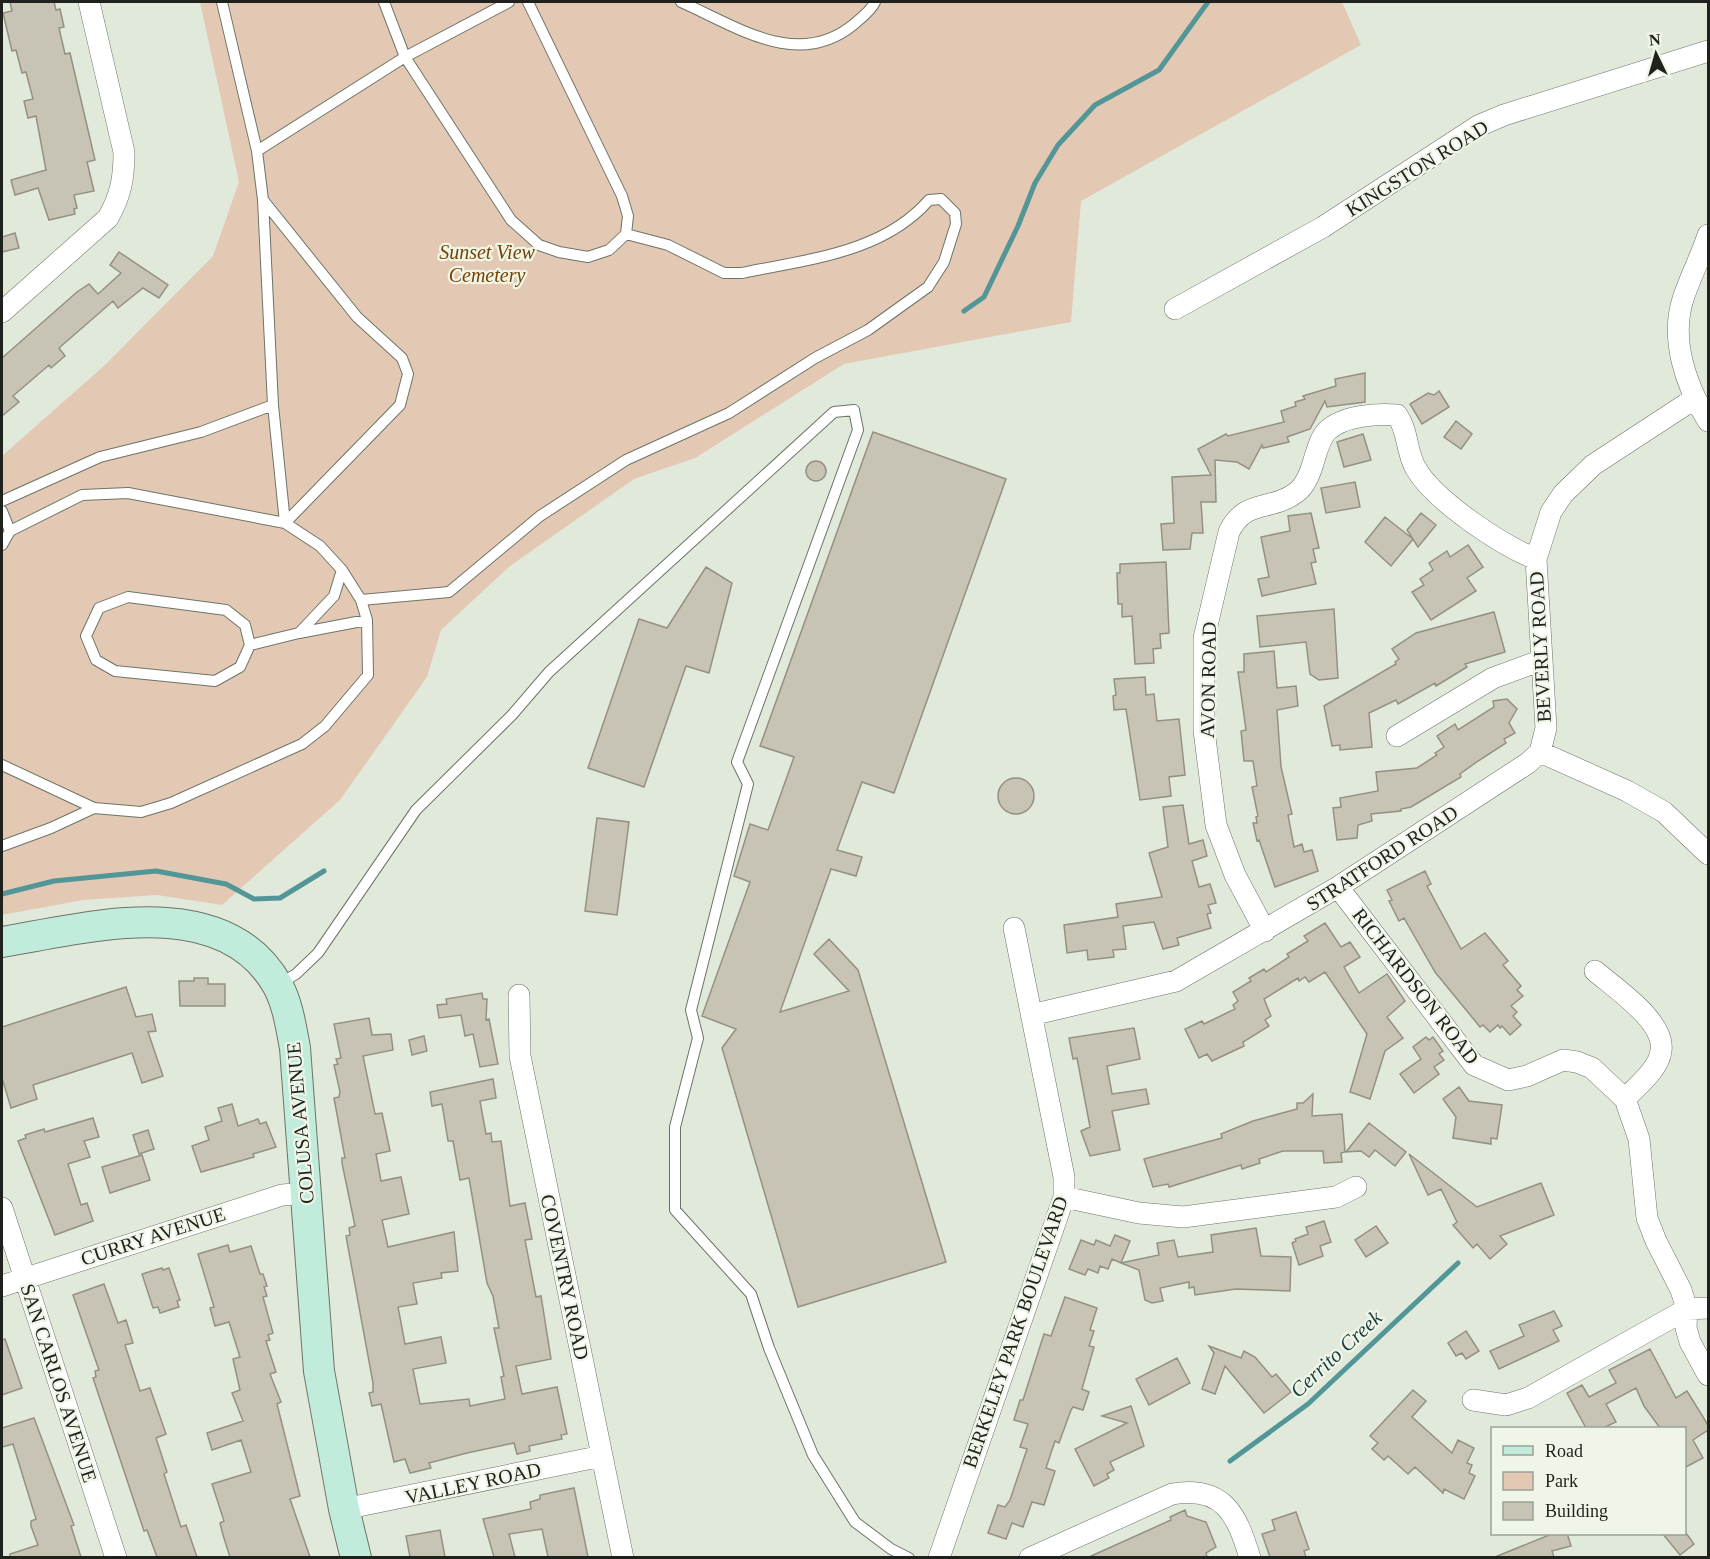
<svg xmlns="http://www.w3.org/2000/svg" width="1710" height="1559" font-family="Georgia,serif">
<style>
.green{fill:#e3c9b3}
.lines{fill:none;stroke-linecap:round;stroke-linejoin:round}
.stream{stroke:#539698;stroke-width:5}
.building{fill:#c7c4b5;stroke:#949183;stroke-width:1.5}
.lane-casing{stroke:#6d7467;stroke-width:12}
.street-casing{stroke:#6d7467;stroke-width:22}
.secondary-casing{stroke:#6d7467;stroke-width:32}
.lane{stroke:#fff;stroke-width:10}
.street{stroke:#fff;stroke-width:21}
.secondary{stroke:#c1ecdc;stroke-width:30}
.labels{text-anchor:middle;stroke-width:4.5;stroke-linejoin:round;paint-order:stroke}
.street-label{font-size:20px;fill:#1e211c;stroke:#eff6e8}
.park-label{font-size:20px;font-style:italic;fill:#764201;stroke:#eff6e8}
.water-label{font-size:21px;font-style:italic;fill:#1b3d3e;stroke:#eff6e8}
</style>
<rect width="100%" height="100%" fill="#e1e9db"/>
<path class="green" d="M200 2H1342L1361 45 1081 201 1071 322 844 364 695 458 634 479 510 566 441 630 427 677 340 800 222 905 157 895 83 900 2 915V456L105 365 213 256 239 182Z"/>
<g class="lines">
<path class="stream" d="M964 311 984 297 1018 226 1035 183 1058 145 1095 105 1159 70 1208 2
M2 894 54 881 156 871 226 884 254 899 280 898 324 871
M1230 1461 1308 1404 1458 1263"/>
</g>
<path class="building" d="M10 2H54L56 10 60 9 64 27 59 28 65 54 70 53 95 160 87 162 94 191 74 195 77 208 74 209 75 214 49 220 38 188 15 195 11 180 46 170 36 116 28 118 24 101 33 99 26 72 22 73 16 50 12 51 3 13 12 11Z
M15 233 19 248 2 252V237Z
M119 252 168 285 159 298 143 288 118 308 113 301 59 348 65 356 51 368 49 365 13 396 19 402 2 416V358L77 292 89 284 98 294 121 273 110 265Z
M1365 373V402L1327 407 1325 401 1310 429 1287 437 1289 442 1263 448 1262 445 1249 469 1237 462 1215 460 1216 502H1201L1203 533H1192L1190 549 1163 550 1161 524 1174 523 1172 477 1211 475 1198 449 1226 434 1228 436 1284 422 1281 411 1296 406 1295 402 1305 399 1303 396 1336 386 1335 379Z
M1439 391 1449 407 1422 424 1410 404 1428 393 1434 395Z
M1456 421 1472 434 1461 449 1444 437Z
M873 432 1006 479 894 793 862 782 837 850 862 857 856 876 831 869 780 1012 849 991 814 954 829 939 858 970 946 1262 798 1307 722 1048 736 1029 702 1016 750 882 734 876 750 824 768 830 794 757 760 746Z
M1363 434 1371 460 1344 467 1337 442Z
M806 471a10 10 0 1 1 20 0a10 10 0 1 1-20 0Z
M1355 482 1360 507 1326 513 1321 488Z
M1311 513 1319 548 1313 549 1316 562 1311 563 1316 584 1262 596 1258 579 1269 577 1261 537 1290 531 1288 516Z
M1421 513 1436 525 1418 547 1407 530Z
M1385 517 1413 539 1391 566 1365 542Z
M1468 545 1483 567 1467 578 1476 591 1431 620 1412 592 1424 585 1420 579 1433 570 1429 563 1447 551 1450 557Z
M1166 562 1169 633 1160 634 1161 648 1153 649 1154 663 1135 664 1132 616 1122 617V604H1118L1117 573H1120V564Z
M706 567 732 583 709 673 686 666 644 787 588 768 639 619 667 628Z
M1334 609 1338 678 1319 680 1310 674 1306 642 1260 647 1257 616Z
M1494 612 1505 652 1465 664 1467 667 1436 686 1435 683 1398 704 1396 700 1369 713 1372 747 1340 750V745L1332 746 1324 706 1396 664 1395 662 1399 659 1392 649 1416 633Z
M1274 651 1277 688 1296 686 1298 706 1277 710 1281 767 1292 814 1288 815 1294 847 1302 844 1304 852 1312 850 1318 871 1275 887 1259 840 1257 841 1253 823H1257L1256 817 1258 816 1252 787 1257 786 1253 761H1244L1241 731 1246 730 1238 672H1244V654Z
M1145 677 1146 695 1154 694 1157 721 1179 719 1185 775 1169 777 1171 796 1140 800 1126 709 1114 710 1113 696 1116 695 1114 679Z
M1507 699 1517 709 1509 723 1515 733 1504 739 1506 743 1478 761 1460 774 1461 777 1411 807 1401 809V811L1371 814 1372 821 1358 825 1357 838 1337 840 1333 808 1341 807 1340 798 1378 791 1376 772 1417 768 1437 755 1435 753 1444 747 1437 736 1455 724 1458 730 1494 707 1493 701Z
M998 796a18 18 0 1 1 36 0a18 18 0 1 1-36 0Z
M1183 805 1189 844 1203 840 1207 856 1192 861 1199 887 1210 884 1216 903 1208 905 1211 913 1207 914 1211 928 1177 938 1179 945 1163 949 1154 922 1123 926 1126 949 1113 950 1114 957 1088 960 1087 950 1067 953 1064 925 1118 917 1116 904 1162 897 1149 853 1168 847 1163 807Z
M597 818 629 822 617 915 585 911Z
M1425 871 1431 884 1427 886 1461 949 1485 933 1508 961 1503 965 1521 986 1517 990 1523 996 1511 1006 1517 1012 1513 1016 1521 1025 1510 1035 1502 1026 1500 1028 1498 1025 1490 1032 1483 1025 1480 1027 1435 972 1404 918 1399 921 1389 901 1392 900 1387 890Z
M1325 923 1341 947 1350 942 1360 957 1344 967 1359 993 1387 974 1405 1001 1387 1017 1403 1038 1385 1051 1370 1099 1350 1092 1367 1034 1325 972 1309 982 1305 977 1299 981 1298 978 1264 999 1271 1016 1265 1020 1269 1026 1243 1042 1244 1046 1212 1061 1207 1054 1199 1058 1185 1029 1202 1021 1204 1024 1235 1009 1233 1005 1238 1001 1233 992 1251 981 1249 978 1264 969 1266 972 1289 957 1287 954 1308 941 1304 936Z
M194 978H208V984H225V1006H180L179 981H194Z
M126 987 136 1017 152 1014 156 1031 148 1032 163 1076 142 1083 132 1053 33 1085 37 1099 11 1108 2 1078V1027Z
M482 993 483 999H487L486 1020 489 1019 498 1064 480 1067 473 1034 465 1036 461 1015 439 1018 437 1005 447 1004 446 999Z
M369 1018 372 1035 391 1034 393 1050 363 1056 375 1114 382 1113 390 1151 376 1154 381 1181 401 1177 409 1214 382 1220 388 1247 454 1232 458 1271 441 1273 442 1278 413 1283 417 1304 398 1307 405 1344 441 1337 446 1363 413 1369 420 1404 469 1399 470 1406 505 1399 501 1377 504 1376 494 1328H499L493 1296 487 1283 469 1178 460 1180 453 1141H448L442 1104 432 1106 430 1092 493 1079 496 1098 480 1101 486 1134 491 1133 492 1142 501 1141 510 1206 525 1203 532 1239 525 1240 536 1297 541 1296 551 1359 516 1366 522 1394 557 1387 567 1434 561 1435 562 1439 529 1446 530 1451 517 1454 514 1443 467 1453 429 1463 431 1468 410 1473 405 1459 394 1462 381 1404 372 1406 369 1393 373 1392V1383L346 1236 350 1235 349 1228 355 1226 342 1163V1158H345L334 1098 339 1097 340 1092 334 1065 338 1064 336 1059 341 1058 334 1024Z
M1134 1028 1140 1059 1107 1066 1112 1094 1146 1089 1149 1104 1112 1111 1120 1150 1090 1156 1081 1131 1090 1127 1077 1058 1073 1059 1069 1038Z
M424 1036 427 1051 412 1055 409 1040Z
M1426 1037 1429 1040 1433 1037 1443 1051 1439 1054 1444 1060 1434 1067 1439 1074 1414 1093 1400 1074 1421 1059 1413 1047Z
M1459 1087 1469 1101 1502 1105 1497 1139 1491 1138V1144L1453 1138 1456 1117 1443 1099Z
M1313 1094 1312 1116 1342 1114 1345 1152 1341 1153 1342 1162 1324 1163 1323 1151H1283L1259 1159 1260 1163 1242 1169 1241 1165 1169 1187 1168 1184 1153 1187 1144 1159 1222 1138 1221 1134 1253 1121 1297 1109V1103H1303Z
M232 1104 238 1126 258 1119 260 1124 266 1122 276 1147 253 1154 254 1157 201 1172 192 1146 209 1140 205 1127 222 1121 218 1108Z
M93 1118 99 1137 84 1141 90 1157 68 1164 81 1205 87 1203 93 1221 55 1235 18 1141 26 1138 25 1135 44 1129 45 1132Z
M1369 1123 1406 1152 1395 1166 1375 1150 1369 1157 1361 1151 1346 1152Z
M148 1130 154 1149 139 1154 133 1135Z
M1409 1154 1477 1207 1541 1183 1554 1215 1500 1236 1507 1244 1490 1259 1477 1244 1473 1248 1453 1225 1457 1222 1441 1189 1428 1195Z
M142 1155 150 1180 110 1193 102 1167Z
M1324 1221 1331 1242 1320 1246 1323 1256 1299 1265 1292 1243 1296 1241 1295 1239 1308 1234 1306 1227Z
M1376 1226 1388 1243 1366 1257 1355 1240Z
M1256 1228 1261 1256 1291 1257 1290 1291 1236 1289 1195 1295 1194 1287 1189 1288V1282L1160 1288 1163 1301 1152 1303 1145 1300 1139 1270 1121 1263 1159 1255 1157 1243 1174 1240 1178 1257 1213 1252 1211 1235Z
M1115 1235 1130 1241 1121 1263 1112 1259 1108 1269 1100 1266 1098 1273 1088 1269 1085 1275 1069 1269 1081 1240 1094 1245 1096 1240 1110 1246Z
M228 1245 230 1252 251 1246 260 1274H263L267 1286 264 1287 267 1296 263 1297 273 1333 268 1335 270 1340 266 1341 276 1372 270 1374 281 1402 277 1404 300 1496 290 1499 310 1557H230L223 1535 220 1523 224 1521 212 1484 251 1472 241 1440 212 1450 207 1433 243 1421 232 1393 240 1390 233 1359 240 1357 229 1322 215 1326 210 1308 214 1307 198 1254Z
M162 1268 163 1270 169 1268 180 1300 177 1301 179 1307 160 1313 158 1307 153 1308 142 1274Z
M104 1284 118 1323 126 1320 133 1343 125 1345 140 1391 150 1388 166 1434 156 1438 167 1472 164 1474 181 1527 186 1525 197 1557H157L147 1530 144 1531 93 1378 96 1377 95 1371 99 1370 73 1295Z
M1065 1297 1097 1308 1090 1330 1094 1331 1089 1346 1094 1347 1082 1389 1089 1392 1083 1410 1073 1407 1071 1410 1059 1443 1055 1441 1046 1468 1055 1471 1044 1505 1032 1502 1023 1527 1012 1523 1006 1539 988 1533 998 1505 1005 1507 1010 1500 1027 1449 1020 1447 1028 1424 1014 1420 1020 1400H1023L1044 1334 1051 1336Z
M1554 1311 1562 1326 1553 1330 1559 1341 1499 1369 1490 1351 1524 1336 1519 1325Z
M1466 1331 1479 1351 1466 1359 1462 1353 1456 1356 1448 1343Z
M5 1339 22 1388 2 1395V1340Z
M1209 1346 1241 1358 1244 1351 1255 1357 1272 1377 1276 1374 1291 1392 1264 1413 1225 1366 1215 1394 1202 1389 1214 1353Z
M1650 1349 1676 1398 1687 1391 1708 1425V1430L1693 1440 1703 1458 1684 1468V1428H1660L1644 1406 1636 1388 1606 1404 1616 1422 1603 1428H1586L1567 1393 1582 1385 1589 1397 1616 1383 1609 1370Z
M1177 1358 1190 1383 1149 1405 1136 1379Z
M1413 1390 1426 1401 1412 1417 1452 1453 1458 1440 1474 1448 1467 1463 1472 1465 1469 1473 1475 1476 1464 1499 1444 1489 1443 1493 1415 1467 1408 1474 1388 1456 1384 1460 1372 1449 1378 1443 1370 1436Z
M1131 1406 1144 1446 1110 1462 1114 1470 1107 1474 1109 1478 1094 1486 1075 1449 1127 1423 1102 1416Z
M34 1418 74 1525 71 1526 81 1557H10V1554L38 1545 31 1526V1521L36 1519 13 1444 2 1447V1428Z
M574 1488 588 1557H548L542 1529 509 1534 515 1557H494L483 1519 531 1509 530 1502 540 1499V1495Z
M1185 1510 1187 1516 1206 1522 1216 1547 1206 1553 1207 1557H1089L1171 1520 1170 1517Z
M1296 1512 1309 1549 1304 1551 1306 1557H1270L1262 1534 1275 1530 1272 1520Z
M440 1530 445 1557H410L406 1536Z
M1554 1533H1567L1571 1546 1552 1551 1554 1557H1495Z
M1662 1533H1686L1694 1544 1680 1555Z"/>
<g class="lines">
<g class="lane-casing">
<path id="lane" d="M384 2 405 57 511 220 539 245 559 252 588 257 609 250 626 234 628 216 622 196 528 2
M681 2C736 26 797 70 853 25 861 18 871 11 875 2
M257 151 405 57 509 2
M263 200 357 317 402 358 408 374 400 405 285 523
M273 405 285 523
M2 501 100 457 201 432 273 405 263 200 257 151 222 2
M2 511 10 531
M2 545 10 531 82 495 128 493 285 523 320 546 342 570 361 600 367 620 368 675 325 726 302 744 171 803 141 812 94 808 2 765
M361 600 449 592 540 516 626 460 729 413 815 358 868 330 928 287 944 262 956 224 955 213 941 199 929 200C883 253 808 259 742 273H724L668 245 626 234
M299 633 367 620
M250 645 240 667 215 681 115 671 96 660 86 636 99 608 128 597 226 610 245 625 250 645 299 633 334 596 342 570
M2 846 51 828 94 808
M278 985 296 974 318 953 416 810 512 715 549 672 834 412 854 410 858 430 737 762 748 784 691 1010 698 1038 675 1127V1210L751 1294 769 1348 813 1455 855 1522 891 1549 909 1558"/>
</g>
<g class="street-casing">
<path id="street" d="M1708 235C1701 256 1691 276 1684 296 1669 338 1686 386 1708 421
M1175 309 1323 227 1478 126 1504 115 1708 51
M2 312 108 218C121 195 124 178 124 152L89 2
M1397 736 1493 678 1542 660
M1540 752 1546 728 1536 559 1551 512 1563 494 1593 465 1694 399
M1540 752 1627 791 1664 812 1708 854
M1338 887 1474 1065 1508 1080 1527 1076 1563 1060 1577 1062 1592 1068 1625 1099 1639 1139 1647 1218 1656 1241 1681 1290 1687 1309 1686 1328 1690 1342 1708 1375
M1265 931 1235 875 1216 825 1204 730V638L1229 532C1245 498 1271 512 1297 492 1306 485 1311 471 1314 460 1317 451 1320 438 1327 431 1342 416 1377 413 1397 415 1408 430 1406 450 1415 467 1433 500 1501 545 1536 559
M1595 971C1615 988 1666 1022 1661 1051 1659 1069 1637 1086 1625 1099
M519 995 520 1056 623 1558
M1031 1015 1176 981 1338 887 1528 763 1540 752
M1064 1197 1139 1213 1183 1217 1336 1197 1356 1187
M2 1208 116 1558
M2 1286 282 1195 306 1193
M1473 1400 1506 1405 1528 1398 1687 1309 1708 1308
M344 1509 602 1456
M939 1558 1064 1197V1177L1014 928
M1030 1558 1172 1494C1224 1485 1237 1515 1250 1558"/>
</g>
<g class="secondary-casing">
<path id="secondary" d="M2 942C87 928 224 889 278 986 288 1005 291 1027 295 1048L319 1371 344 1509 356 1558"/>
</g>
<use href="#lane" class="lane"/>
<use href="#street" class="street"/>
<use href="#secondary" class="secondary"/>
</g>
<g class="labels">
<g class="street-label">
<text transform="translate(1417 168) rotate(-32)" y="7">KINGSTON ROAD</text>
<text transform="translate(1540 647) rotate(-93)" y="7">BEVERLY ROAD</text>
<text transform="translate(1208 680) rotate(-89)" y="7">AVON ROAD</text>
<text transform="translate(1382 858) rotate(-33)" y="7">STRATFORD ROAD</text>
<text transform="translate(1416 986) rotate(52)" y="7">RICHARDSON ROAD</text>
<text transform="translate(300 1123) rotate(-95)" y="7">COLUSA AVENUE</text>
<text transform="translate(153 1236) rotate(-18)" y="7">CURRY AVENUE</text>
<text transform="translate(565 1277) rotate(78)" y="7">COVENTRY ROAD</text>
<text transform="translate(1015 1332) rotate(-71)" y="7">BERKELEY PARK BOULEVARD</text>
<text transform="translate(59 1383) rotate(72)" y="7">SAN CARLOS AVENUE</text>
<text transform="translate(473 1483) rotate(-12)" y="7">VALLEY ROAD</text>
</g>
<g class="park-label">
<text x="487" y="259">Sunset View<tspan x="487" dy="23">Cemetery</tspan></text>
</g>
<g class="water-label">
<text transform="translate(1336 1354) rotate(-43)" y="7">Cerrito Creek</text>
</g>
</g>
<rect width="1710" height="1559" fill="none" stroke="#1e211c" stroke-width="6"/>
<rect x="1491" y="1427" width="195" height="108" fill="#eff6e8" stroke="#9ba196" stroke-width="1.5"/>
<rect x="1503" y="1446" width="30" height="9" fill="#c1ecdc" stroke="#9ba196" stroke-width="1.5"/>
<text x="1545" y="1457" font-size="18" fill="#1e211c">Road</text>
<rect x="1503" y="1472" width="30" height="18" fill="#e3c9b3" stroke="#9ba196" stroke-width="1.5"/>
<text x="1545" y="1487" font-size="18" fill="#1e211c">Park</text>
<rect x="1503" y="1502" width="30" height="18" fill="#c7c4b5" stroke="#9ba196" stroke-width="1.5"/>
<text x="1545" y="1517" font-size="18" fill="#1e211c">Building</text>
<g transform="translate(1656 54) rotate(355)" stroke="#eff6e8" stroke-width="4.5" paint-order="stroke">
<path d="M0-4.5L10 22L0 15L-10 22Z" fill="#1e211c"/>
<text y="-9" font-size="16" font-weight="bold" text-anchor="middle" fill="#1e211c">N</text>
</g>
</svg>
